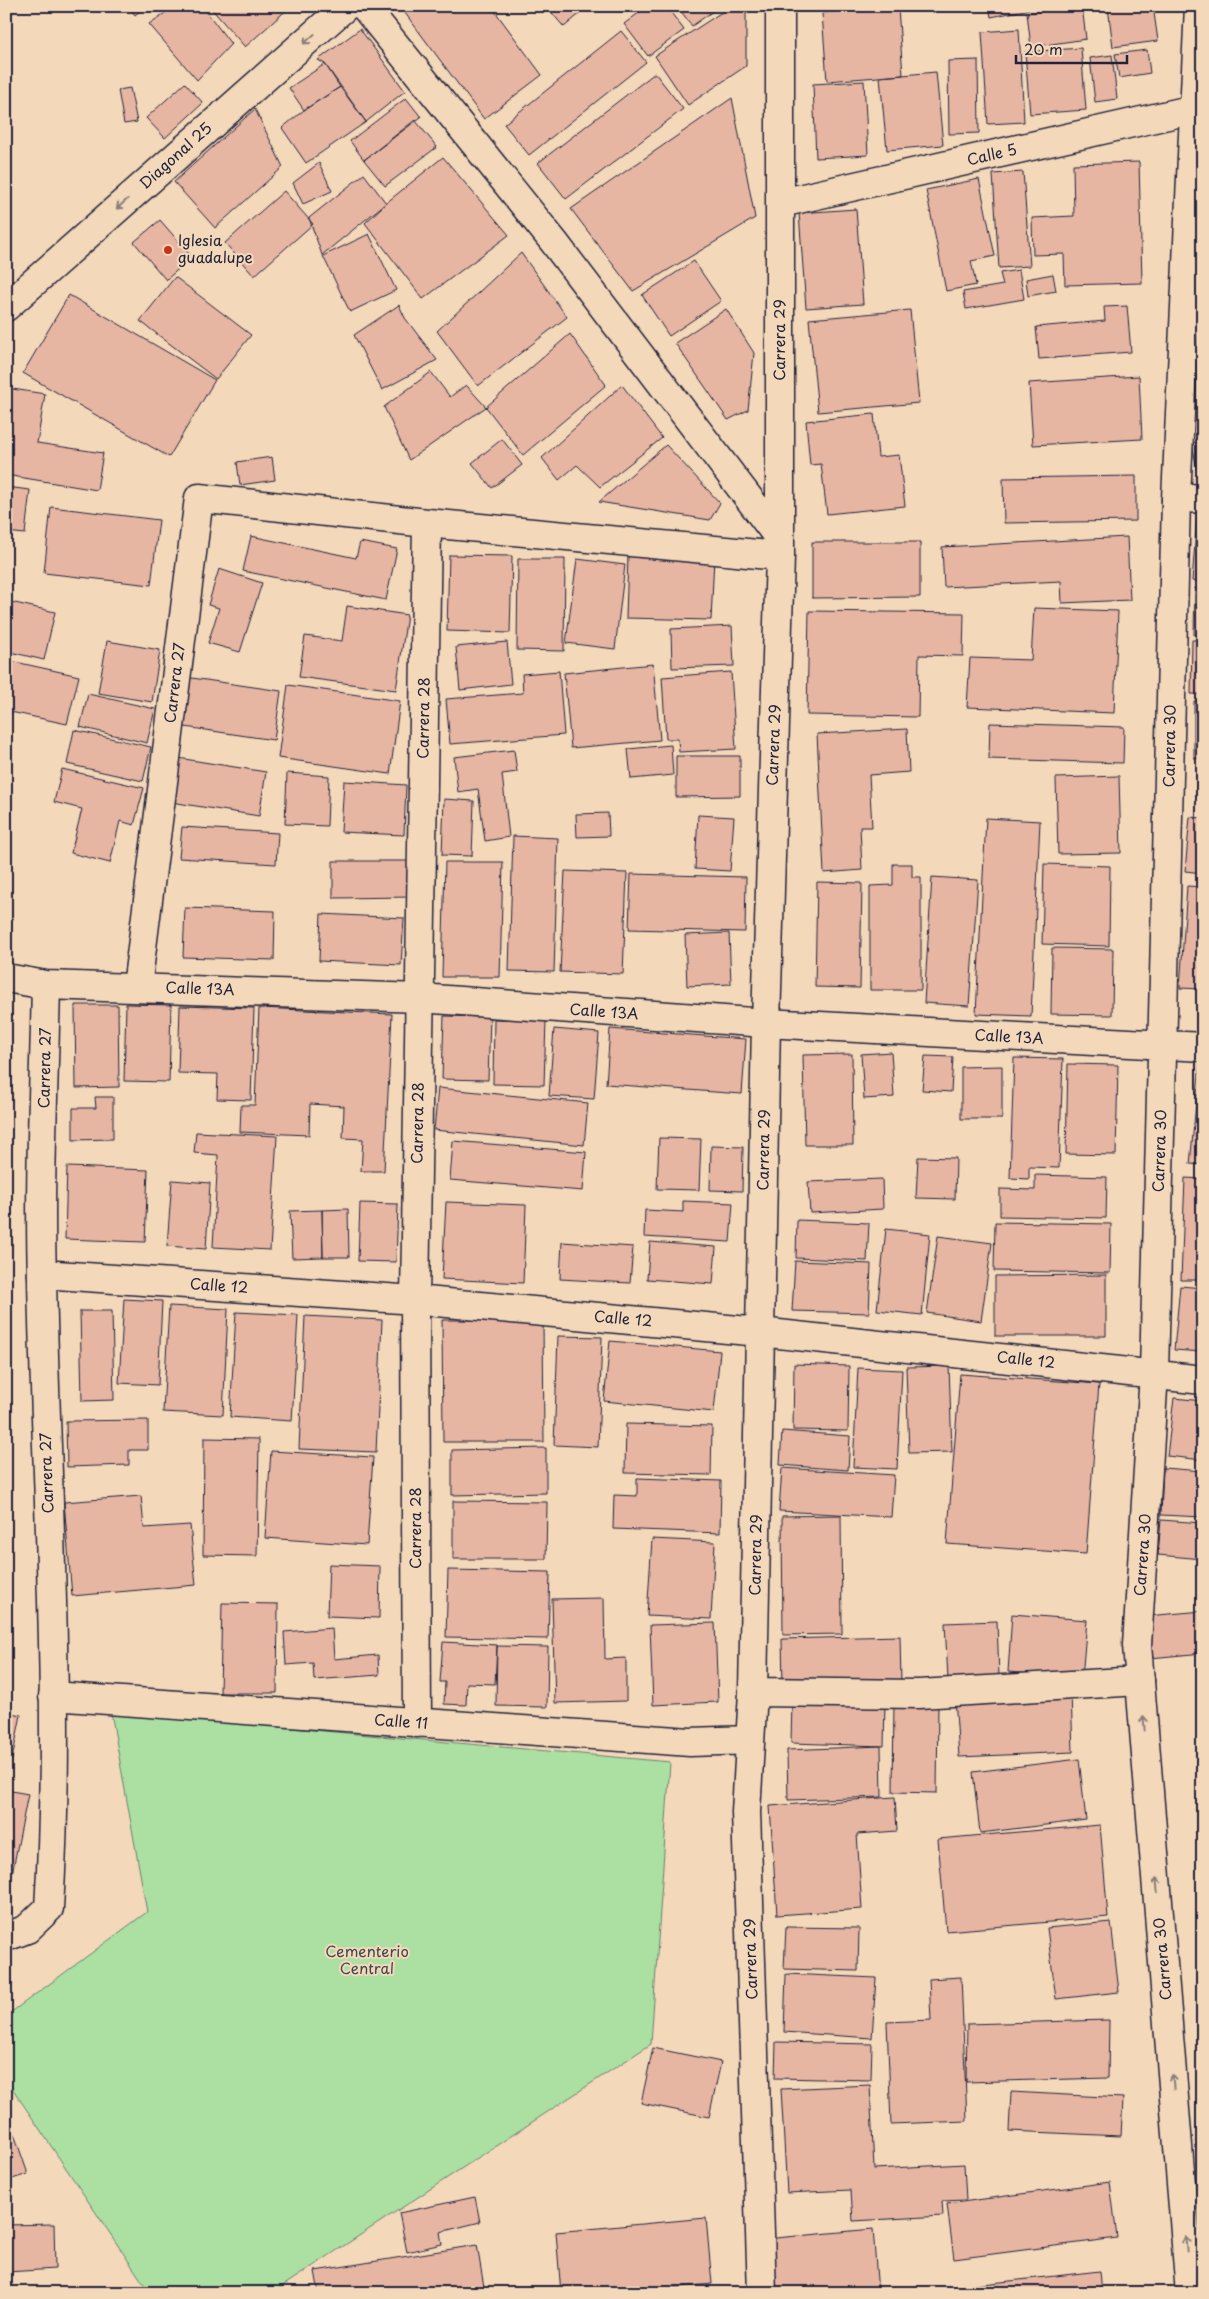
<svg xmlns="http://www.w3.org/2000/svg" width="1209" height="2299" font-family="'Playpen Sans',sans-serif">
<style>
.green{fill:#ace0a2;stroke:#67816e}
.building{fill:#e7b6a3;stroke:#22223b}
.lines{fill:none;stroke-linecap:round;stroke-linejoin:round}
.street-casing{stroke:#22223b;stroke-width:31}
.secondary-casing{stroke:#22223b;stroke-width:31}
.street{stroke:#f3d8ba;stroke-width:28}
.secondary{stroke:#f3d8ba;stroke-width:28}
.oneway{stroke:#8a7d7a}
.poi-dot{fill:#c8321e;stroke:#f3d8ba;stroke-width:2}
.labels{text-anchor:middle;stroke-width:4;stroke-linejoin:round;paint-order:stroke}
.street-label{font-size:15px;fill:#22223b;stroke:#f3d8ba}
.poi-label{font-size:15px;fill:#22223b;stroke:#f3d8ba;text-anchor:start}
.park-label{font-size:15px;fill:#3e4850;stroke:#f3d8ba}
</style>
<rect width="100%" height="100%" fill="#f3d8ba"/>
<filter id="ink" filterUnits="userSpaceOnUse"><feTurbulence type="fractalNoise" baseFrequency=".02" numOctaves="2"/><feDisplacementMap in="SourceGraphic" scale="10" xChannelSelector="R" yChannelSelector="G"/><feConvolveMatrix kernelMatrix="1 2 1 2 8 2 1 2 1" color-interpolation-filters="sRGB"/></filter>
<g filter="url(#ink)">
<path class="green" d="M111 1712 670 1762 651 2044 272 2293H150L6 2079V2016L147 1912Z"/>
<path class="building" d="M128 6H146L135 15Z
M175 6H202L231 44 197 80 149 24Z
M209 6H291L245 47Z
M414 6H491L542 75 484 119 405 13Z
M546 6H589L564 27Z
M648 6H666L684 30 648 56 624 24Z
M677 6H720L692 26Z
M731 6H746V66L688 105 655 56Z
M989 6H1044L991 17Z
M1082 6 1086 39 1031 47 1027 13Z
M1153 6 1158 41 1113 47 1108 7Z
M898 8 903 75 827 81 822 13Z
M360 29 405 91 366 122 325 64 318 60Z
M1019 29 1024 122 988 124 982 32Z
M621 31 646 62 529 155 504 124Z
M1081 48 1086 110 1030 114 1025 52Z
M1147 50 1150 73 1119 78 1115 54Z
M1112 55 1117 99 1095 102 1090 58Z
M978 60 979 133 949 134 948 61Z
M325 64 340 87 304 110 289 88Z
M936 72 943 145 887 150 880 77Z
M655 73 683 109 566 199 538 163Z
M864 81 868 155 816 158 813 84Z
M185 83 203 103 165 138 146 118Z
M340 87 366 122 306 163 282 128 304 110Z
M130 88 137 122 124 124 118 90Z
M406 98 421 117 364 160 350 141Z
M732 98 755 218 633 291 571 209Z
M255 109 283 167 215 228 174 182Z
M415 120 437 147 385 186 364 160Z
M443 157 509 235 423 299 365 223 386 203Z
M1139 162 1142 283 1065 285 1064 254 1033 255 1032 218 1074 216 1073 164Z
M319 163 332 191 303 204 293 183Z
M1023 172 1030 266 999 268 993 174Z
M364 174 386 203 322 255 309 218Z
M979 179 995 256 971 261 976 285 946 291 926 190Z
M284 191 313 224 254 276 225 243Z
M856 209 863 304 806 308 799 213Z
M1200 215H1203V270H1202Z
M160 220 192 257 166 280 134 242Z
M369 234 396 290 350 312 323 256Z
M521 253 567 317 478 386 437 331Z
M694 261 721 301 669 336 642 295Z
M1019 270 1024 299 966 309 963 292 1003 285 1000 273Z
M1053 274 1056 291 1028 296 1026 279Z
M175 277 251 335 216 379 140 321Z
M69 295 215 380 169 457 23 373Z
M1200 296H1203V328L1201 327Z
M399 305 405 318 437 360 382 390 354 335Z
M1127 306 1131 352 1039 359 1036 327 1105 321 1104 307Z
M726 309 754 353 748 410 728 420 675 343Z
M910 310 919 403 818 412 809 319Z
M570 334 606 385 523 455 486 407Z
M431 372 450 397 466 385 486 407 409 460 384 407Z
M1139 376 1142 439 1033 445 1029 383Z
M1203 380V426H1197L1194 381Z
M622 385 662 438 600 487 577 465 559 480 542 458Z
M6 388 45 394 37 443 103 453 97 490 6 475Z
M874 414 878 457 899 455 905 506 827 514 821 464 810 465 806 421Z
M502 439 522 465 492 488 472 463Z
M1203 441V485H1200L1192 443Z
M666 445 720 503 710 520 599 502Z
M272 457 275 480 240 485 237 462Z
M1136 476V521L1004 523 1003 478Z
M6 487 30 490 25 534 6 532Z
M51 507 159 520 151 585 44 573Z
M1197 517 1203 518V582L1192 581Z
M251 536 356 558 360 542 397 549 386 600 243 571Z
M1127 537 1130 600 1062 603 1061 581 944 587 942 547Z
M812 542H920V597L812 598Z
M449 555 512 556 510 633 447 631Z
M628 555 714 558 711 620 626 618Z
M518 559H565L564 651 517 650Z
M577 559 625 565 615 649 566 643Z
M219 569 262 583 240 652 208 643 219 608 208 605Z
M1195 588H1203V635H1194Z
M6 601 55 612 44 660 6 651Z
M347 606 407 615 396 690 299 677 305 636 342 641Z
M1034 608 1118 611 1114 713 967 707 970 658 1031 660Z
M809 611 964 613 963 656 919 655 918 717 807 715Z
M732 626 734 666 672 668 671 629Z
M1192 640H1203V694H1191Z
M107 641 160 650 152 702 98 693Z
M507 642 511 684 460 690 456 647Z
M6 660 79 676 67 724 6 711Z
M653 664 660 740 571 748 564 673Z
M559 671 564 735 450 744 446 699 523 693 522 674Z
M731 672 736 749 679 752 678 739H666L662 677Z
M185 677 281 691 274 740 178 726Z
M288 685 400 701 390 774 278 758Z
M88 694 155 709 147 743 80 727Z
M1194 701H1203V758H1194Z
M990 723 1124 727 1123 763 989 759Z
M907 729 909 772 869 775 872 827H860L862 870 824 873 817 734Z
M74 730 151 747 143 781 67 764Z
M671 745 673 775 631 779 628 749Z
M514 750 517 772 502 774 509 837 485 841 478 789 458 792 454 757Z
M676 756H740V796L676 797Z
M178 758 266 772 259 816 171 802Z
M62 769 144 788 134 825 120 821 110 863 71 853 82 809 54 802Z
M287 773 329 776 327 826 285 824Z
M1119 776 1121 853 1058 854 1056 778Z
M344 781 406 785 404 835 341 832Z
M444 799 474 801 472 856 442 855Z
M608 813 609 836 577 837 576 814Z
M698 815 734 817 730 871 695 869Z
M1190 817 1203 818V873L1185 871Z
M986 818 1040 821 1031 1016 976 1014Z
M182 827 278 833 276 864 179 858Z
M513 836 558 838 554 972 509 971Z
M333 861H412V897L333 898Z
M445 862H503L500 977H442Z
M893 864H912V877H921V990H870V886L893 885Z
M1044 864 1110 866 1109 946 1042 944Z
M565 871 627 873 623 974 560 972Z
M631 874 746 877 745 932 629 929Z
M932 877 978 880 969 1006 924 1003Z
M817 882 862 883 860 988 815 987Z
M1187 886 1203 887V989L1180 988Z
M185 908 275 911 274 960 183 957Z
M321 914 404 918 401 965 319 961Z
M729 933 731 984 687 986 685 935Z
M1052 948 1113 949 1112 1015 1051 1014Z
M126 1004 171 1005 169 1082 124 1081Z
M75 1005H118L119 1087 76 1088Z
M180 1006 254 1008 251 1100 217 1099 218 1074 178 1073Z
M259 1008 392 1014 384 1171H361L363 1139 343 1138 344 1106 310 1104 309 1135 240 1132 241 1105H255Z
M6 1014H10L6 1052Z
M444 1016 490 1017 488 1080 442 1079Z
M494 1019 546 1020 544 1085 493 1084Z
M554 1029 599 1033 594 1099 549 1096Z
M610 1029 746 1039 742 1094 606 1084Z
M891 1052 894 1097 864 1099 861 1054Z
M852 1054 853 1145H805L803 1055Z
M925 1056 953 1057 951 1092 922 1090Z
M1014 1058 1063 1059 1059 1168 1029 1167V1179L1010 1178Z
M1200 1063H1203V1165L1190 1164Z
M1068 1064 1118 1065 1116 1155 1066 1154Z
M1002 1066V1119H961V1067Z
M438 1088 588 1103 584 1145 434 1130Z
M95 1097H113V1139L73 1140V1108H96Z
M196 1132 277 1136 270 1250 213 1247 218 1155 194 1153Z
M659 1138 701 1139 699 1190 657 1189Z
M453 1141 586 1152 583 1191 450 1180Z
M711 1146 743 1147 742 1191 710 1190Z
M918 1157 956 1158 955 1199 916 1198Z
M67 1167 148 1170 145 1242 65 1239Z
M1035 1175 1107 1177 1106 1218 1000 1216V1189L1035 1190Z
M1185 1178 1203 1179V1280H1181Z
M882 1179 883 1209 810 1213 808 1182Z
M172 1180 210 1183 206 1249 167 1246Z
M683 1201 733 1203 730 1242 644 1237 645 1210 683 1212Z
M446 1202 526 1205 523 1283 442 1279Z
M360 1203 398 1204 396 1262 358 1261Z
M348 1209 349 1257H323L322 1210Z
M322 1210 323 1257 292 1258 290 1211Z
M797 1220 869 1223 867 1261 796 1258Z
M995 1222 1111 1224 1110 1273 994 1271Z
M886 1229 930 1234 922 1315 877 1310Z
M938 1236 992 1243 981 1321 927 1313Z
M562 1242 633 1247 630 1283 560 1279Z
M650 1242 716 1247 713 1284 647 1279Z
M795 1261 871 1264 869 1313 792 1311Z
M1106 1275V1336H995V1276Z
M1180 1286 1203 1288V1352L1174 1350Z
M124 1299 162 1301 158 1385 119 1383Z
M169 1306 228 1309 223 1415 163 1412Z
M80 1311H112L114 1400 82 1401Z
M236 1312 298 1315 292 1421 230 1417Z
M305 1316 382 1320 376 1452 299 1449Z
M442 1320H543L544 1442H443Z
M558 1336 602 1337 598 1447 554 1445Z
M610 1341 720 1351 714 1412 604 1401Z
M794 1364 849 1366 848 1431 793 1430Z
M949 1366 952 1452 909 1453 906 1367Z
M858 1368 902 1370 897 1469 853 1467Z
M960 1374 1099 1384 1086 1554 947 1544Z
M1174 1398 1203 1401V1460L1167 1456Z
M148 1420V1450H129V1465L67 1467 66 1421Z
M626 1424 712 1426 711 1475 625 1473Z
M782 1431 850 1436 848 1470 780 1465Z
M204 1438 259 1439 257 1556 203 1555Z
M546 1448V1493L452 1495V1450Z
M271 1451 373 1457 367 1545 265 1538Z
M782 1468 894 1475 891 1517 779 1511Z
M1163 1468 1203 1471V1517L1161 1515Z
M637 1478 721 1481 720 1533 613 1529 614 1495 637 1496Z
M141 1496 144 1528 190 1525 196 1585 72 1596 64 1502Z
M453 1501 547 1502 546 1559H453Z
M841 1515 842 1634 783 1635 782 1516Z
M1161 1520 1203 1523V1559L1158 1555Z
M652 1539 715 1542 711 1619 647 1616Z
M329 1564 380 1566 379 1618 327 1616Z
M448 1570 550 1572 548 1639 446 1637Z
M604 1598 605 1659 626 1658V1701L555 1703 552 1599Z
M222 1603 278 1604 277 1693H220Z
M1203 1611V1653L1150 1658 1147 1616Z
M1012 1614 1087 1620 1082 1678 1008 1672Z
M997 1621 999 1677 948 1679 945 1623Z
M715 1623 718 1702 653 1705 650 1625Z
M332 1628 334 1659 378 1655 379 1675 314 1680 313 1663 286 1665 284 1632Z
M900 1636 901 1684 783 1685 782 1639Z
M443 1642 497 1645 495 1684 467 1683 466 1705 444 1704 445 1682H440Z
M497 1646 548 1647 547 1707 496 1706Z
M1203 1689V1722L1198 1690Z
M1071 1692 1073 1752 959 1757 955 1697Z
M792 1701 885 1703 884 1746 791 1743Z
M894 1702H938L937 1793 893 1792Z
M6 1712 21 1715 11 1764 6 1763Z
M881 1746 882 1797 788 1800 787 1750Z
M1079 1759 1086 1820 980 1833 973 1772Z
M6 1790 28 1794 11 1879 6 1878Z
M895 1797 897 1831 857 1834 862 1909 777 1915 770 1806Z
M1100 1825 1108 1917 946 1931 938 1839Z
M1111 1922 1119 1992 1056 1999 1047 1928Z
M786 1927 859 1928 858 1971 784 1969Z
M786 1974 876 1978 872 2038 784 2032Z
M961 1977 967 2121 891 2124 887 2022 931 2020 929 1979Z
M1109 2020 1108 2078 966 2082 967 2024Z
M776 2042 872 2044 871 2080 775 2078Z
M653 2048 721 2062 709 2117 641 2103Z
M870 2085 874 2169 964 2164 966 2200 942 2201 943 2216 853 2221 851 2190 787 2193 781 2089Z
M1011 2092 1123 2098 1121 2136 1009 2131Z
M13 2131 28 2174 6 2181V2134Z
M1110 2182 1117 2238 954 2259 947 2204Z
M475 2197 480 2222 440 2232 442 2244 407 2252 399 2213Z
M706 2218 712 2284 619 2293H561L556 2232Z
M54 2224 55 2269 7 2272 6 2225Z
M873 2229 878 2293H769L765 2239Z
M477 2245 485 2293H319L315 2271Z
M1100 2271 1102 2293H966L965 2286Z"/>
<g class="lines">
<g class="street-casing">
<path id="street" d="M364 6 554 242 779 538
M781 203 1203 107
M1176 499 1203 498
M137 987 199 498 427 523 780 556
M42 1274 415 1300 760 1332 1203 1380
M753 1692 919 1694 1140 1681
M53 1696 690 1742 750 1740
M417 1723 415 1300 427 523
M762 2293 746 1812 753 1692 766 1023 780 556V6"/>
</g>
<g class="secondary-casing">
<path id="secondary" d="M6 307 346 6
M6 978 46 985 420 998 766 1023 1203 1047
M6 1937 27 1929 49 1908C62 1700 46 1486 42 1278 39 1180 44 1083 46 985
M1190 2293 1137 1645 1154 1373 1176 499 1199 6"/>
</g>
<use href="#street" class="street"/>
<use href="#secondary" class="secondary"/>
</g>
<defs><path id="oneway-shaft" d="M-6 0H5M1.5-3L5.5 0L1.5 3" fill="none" stroke-width="1.6" stroke-linecap="round" stroke-linejoin="round" transform="scale(1.25)"/></defs>
<g class="oneway">
<use href="#oneway-shaft" transform="translate(309 39) rotate(138)"/>
<use href="#oneway-shaft" transform="translate(122 204) rotate(138)"/>
<use href="#oneway-shaft" transform="translate(1144 1723) rotate(-95)"/>
<use href="#oneway-shaft" transform="translate(1157 1885) rotate(-95)"/>
<use href="#oneway-shaft" transform="translate(1173 2082) rotate(-95)"/>
<use href="#oneway-shaft" transform="translate(1186 2244) rotate(-95)"/>
</g>
</g>
<circle class="poi-dot" cx="168" cy="250" r="5"/>
<g class="labels">
<g class="street-label">
<text transform="translate(992 155) rotate(-13)" y="5">Calle 5</text>
<text transform="translate(176 156) rotate(-42)" y="5">Diagonal 25</text>
<text transform="translate(780 340) rotate(-90)" y="5">Carrera 29</text>
<text transform="translate(175 683) rotate(-83)" y="5">Carrera 27</text>
<text transform="translate(424 718) rotate(-89)" y="5">Carrera 28</text>
<text transform="translate(774 745) rotate(-88)" y="5">Carrera 29</text>
<text transform="translate(1170 746) rotate(-89)" y="5">Carrera 30</text>
<text transform="translate(200 989) rotate(2)" y="5">Calle 13A</text>
<text transform="translate(604 1012) rotate(4)" y="5">Calle 13A</text>
<text transform="translate(1009 1037) rotate(3)" y="5">Calle 13A</text>
<text transform="translate(45 1068) rotate(-89)" y="5">Carrera 27</text>
<text transform="translate(418 1123) rotate(-89)" y="5">Carrera 28</text>
<text transform="translate(764 1150) rotate(-89)" y="5">Carrera 29</text>
<text transform="translate(1160 1151) rotate(-88)" y="5">Carrera 30</text>
<text transform="translate(219 1286) rotate(4)" y="5">Calle 12</text>
<text transform="translate(623 1319) rotate(5)" y="5">Calle 12</text>
<text transform="translate(1026 1360) rotate(6)" y="5">Calle 12</text>
<text transform="translate(47 1473) rotate(-92)" y="5">Carrera 27</text>
<text transform="translate(416 1528) rotate(-90)" y="5">Carrera 28</text>
<text transform="translate(756 1555) rotate(-89)" y="5">Carrera 29</text>
<text transform="translate(1143 1555) rotate(-86)" y="5">Carrera 30</text>
<text transform="translate(401 1722) rotate(4)" y="5">Calle 11</text>
<text transform="translate(751 1959) rotate(-92)" y="5">Carrera 29</text>
<text transform="translate(1163 1959) rotate(-95)" y="5">Carrera 30</text>
</g>
<g class="poi-label">
<text x="178" y="246">Iglesia<tspan x="178" dy="17">guadalupe</tspan></text>
</g>
<g class="park-label">
<text x="367" y="1957">Cementerio<tspan x="367" dy="17">Central</tspan></text>
</g>
</g>
<rect width="1209" height="2299" fill="none" stroke="#f3d8ba" stroke-width="25"/>
<rect x="12" y="12" width="1184" height="2274" fill="none" stroke="#22223b" stroke-width="2" filter="url(#ink)"/>
<path d="M1016 55v8h111v-8" fill="none" stroke="#22223b" stroke-width="2.5"/>
<text x="1024" y="55" font-size="15" fill="#22223b" stroke="#f3d8ba" stroke-width="4" paint-order="stroke">20 m</text>
</svg>
